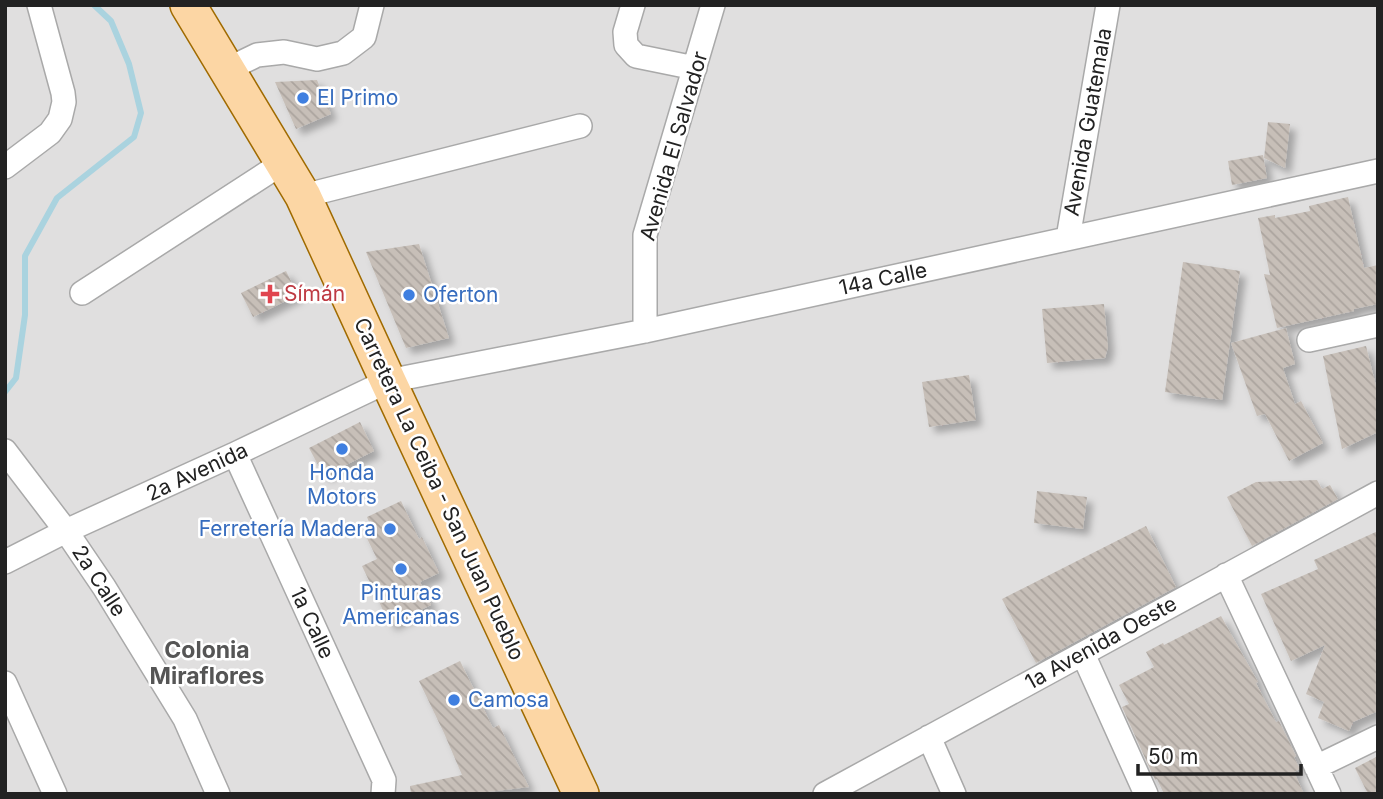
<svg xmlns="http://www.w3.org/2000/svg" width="1383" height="799" font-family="Inter,sans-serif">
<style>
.residential{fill:#e0dfdf}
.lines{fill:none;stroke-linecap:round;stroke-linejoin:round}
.stream{stroke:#aad3df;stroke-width:6}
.building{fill:url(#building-back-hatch);filter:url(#shadow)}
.minor-casing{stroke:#a9a9a9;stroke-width:26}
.primary-casing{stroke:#a06b00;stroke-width:38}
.minor{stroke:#fff;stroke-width:23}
.primary{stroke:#fcd6a4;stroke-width:35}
.shop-dot{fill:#3f7fe0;stroke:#fff;stroke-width:2.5}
.health-dot{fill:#e0444e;stroke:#fff;stroke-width:2.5}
.labels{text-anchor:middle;stroke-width:5;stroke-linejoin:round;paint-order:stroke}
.shop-label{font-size:21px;fill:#366cbe;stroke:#fff;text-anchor:start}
.street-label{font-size:21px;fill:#222;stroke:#fff}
.health-label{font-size:21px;fill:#be3a42;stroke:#fff;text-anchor:start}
.neighbourhood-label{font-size:23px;font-weight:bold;fill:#555;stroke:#fff}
</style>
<defs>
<pattern id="building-back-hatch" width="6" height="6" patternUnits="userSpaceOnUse" patternTransform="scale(1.75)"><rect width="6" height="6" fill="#c7bfb8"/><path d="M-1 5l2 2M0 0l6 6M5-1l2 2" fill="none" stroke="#aba49e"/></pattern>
<filter id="shadow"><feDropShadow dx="6" dy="6" stdDeviation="3.5" flood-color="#0004"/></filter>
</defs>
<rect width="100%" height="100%" fill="#f2efe9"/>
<path class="residential" d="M5 5H1378V794H5Z"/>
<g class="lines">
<path class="stream" d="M5 392 16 378 25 315V256L57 198 134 137 141 113 129 64 111 21 94 5"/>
</g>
<path class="building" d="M317 80 331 114 296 129 275 82Z
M1268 122 1290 124 1285 168 1264 158Z
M1263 155 1267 178 1232 185 1228 161Z
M1348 197 1364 268 1378 265V304L1354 309V311L1277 328 1264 274 1270 275 1258 218 1275 215V218L1310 211 1309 206Z
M419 244 449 338 406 348 366 252Z
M1183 262 1240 271 1222 400 1165 392Z
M286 271 298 295 253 317 241 293Z
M1104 304 1108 347 1105 358 1047 363 1042 309Z
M1286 328 1295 364 1283 368 1295 404 1301 401 1323 443 1289 461 1265 414 1257 416 1231 343Z
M1366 346 1378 394V432L1342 449 1323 356Z
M969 375 976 420 929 427 922 382Z
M360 422 374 451 324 476 309 448Z
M1317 480 1322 489 1330 485 1338 499 1252 546 1227 497 1256 482Z
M1037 491 1087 497 1083 529 1034 523Z
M401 501 419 539 422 537 439 573 420 582 431 605 390 625 362 566 377 559 363 530 371 527 367 517Z
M1146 526 1176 587 1036 663 1002 599Z
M1378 531V711L1353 722 1349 731 1318 718 1324 702 1306 694 1325 645 1291 661 1261 594 1318 569 1314 560Z
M1221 616 1258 682 1256 683 1276 722 1279 721 1296 756 1294 757 1300 769 1294 772 1304 794H1164L1157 779 1155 780 1122 707 1129 704 1119 685 1154 667 1146 652 1163 643 1164 645Z
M460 661 493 728 499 725 529 787 471 794H411L410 786 462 775 444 733 419 681Z
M1378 756V794H1368L1355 768Z"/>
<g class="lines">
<g class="minor-casing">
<path id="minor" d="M633 5 625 32 626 45 636 56 695 68
M228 69 257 55 284 52 317 59 343 53 364 37 372 5
M5 167 50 133 60 119 64 102 63 93 39 5
M303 196 580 126
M1068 238 1108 5
M82 293 284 162
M645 331V235L713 5
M1309 340 1378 325
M5 451 66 531 104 587 185 719 218 794
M235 454 384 780 383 794
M5 562 66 531 235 454 388 381 645 331 1378 171
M1226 575 1329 794
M1083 654 1146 794
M5 683 55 794
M929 737 954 794
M1316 767 1378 737
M825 794 1378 493"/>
</g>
<g class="primary-casing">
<path id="primary" d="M188 5 303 196 388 381 581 794"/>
</g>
<use href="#minor" class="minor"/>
<use href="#primary" class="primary"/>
</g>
<g class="shop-dot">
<circle cx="303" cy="98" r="7"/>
<circle cx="409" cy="295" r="7"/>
<circle cx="342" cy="449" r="7"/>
<circle cx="390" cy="529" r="7"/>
<circle cx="401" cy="569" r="7"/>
<circle cx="454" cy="700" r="7"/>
</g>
<path class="health-dot" d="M266.5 283.5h7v7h7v7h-7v7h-7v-7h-7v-7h7z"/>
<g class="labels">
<g class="shop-label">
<text x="317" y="105">El Primo</text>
<text x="423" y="302">Oferton</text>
<text x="342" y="480" text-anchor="middle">Honda<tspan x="342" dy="24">Motors</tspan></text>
<text x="376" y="536" text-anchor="end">Ferretería Madera</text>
<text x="401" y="600" text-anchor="middle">Pinturas<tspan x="401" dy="24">Americanas</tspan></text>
<text x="468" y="707">Camosa</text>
</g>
<g class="street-label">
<text transform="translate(1088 122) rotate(-80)" y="7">Avenida Guatemala</text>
<text transform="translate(674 146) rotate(-74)" y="7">Avenida El Salvador</text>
<text transform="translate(883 279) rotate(-12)" y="7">14a Calle</text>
<text transform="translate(197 472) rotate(-25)" y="7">2a Avenida</text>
<text transform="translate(439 489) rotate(65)" y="7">Carretera La Ceiba - San Juan Pueblo</text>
<text transform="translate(99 581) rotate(57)" y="7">2a Calle</text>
<text transform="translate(312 623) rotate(65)" y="7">1a Calle</text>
<text transform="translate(1101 643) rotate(-29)" y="7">1a Avenida Oeste</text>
</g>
<g class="health-label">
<text x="284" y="301">Símán</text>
</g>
<g class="neighbourhood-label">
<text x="207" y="658">Colonia<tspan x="207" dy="26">Miraflores</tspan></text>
</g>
</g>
<rect width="1383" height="799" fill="none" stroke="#222222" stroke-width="14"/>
<path d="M1138 764v10h163v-10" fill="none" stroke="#222222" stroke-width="3.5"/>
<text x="1148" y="764" font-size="21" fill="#222222" stroke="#ffffff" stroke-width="5" paint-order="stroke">50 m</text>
</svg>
